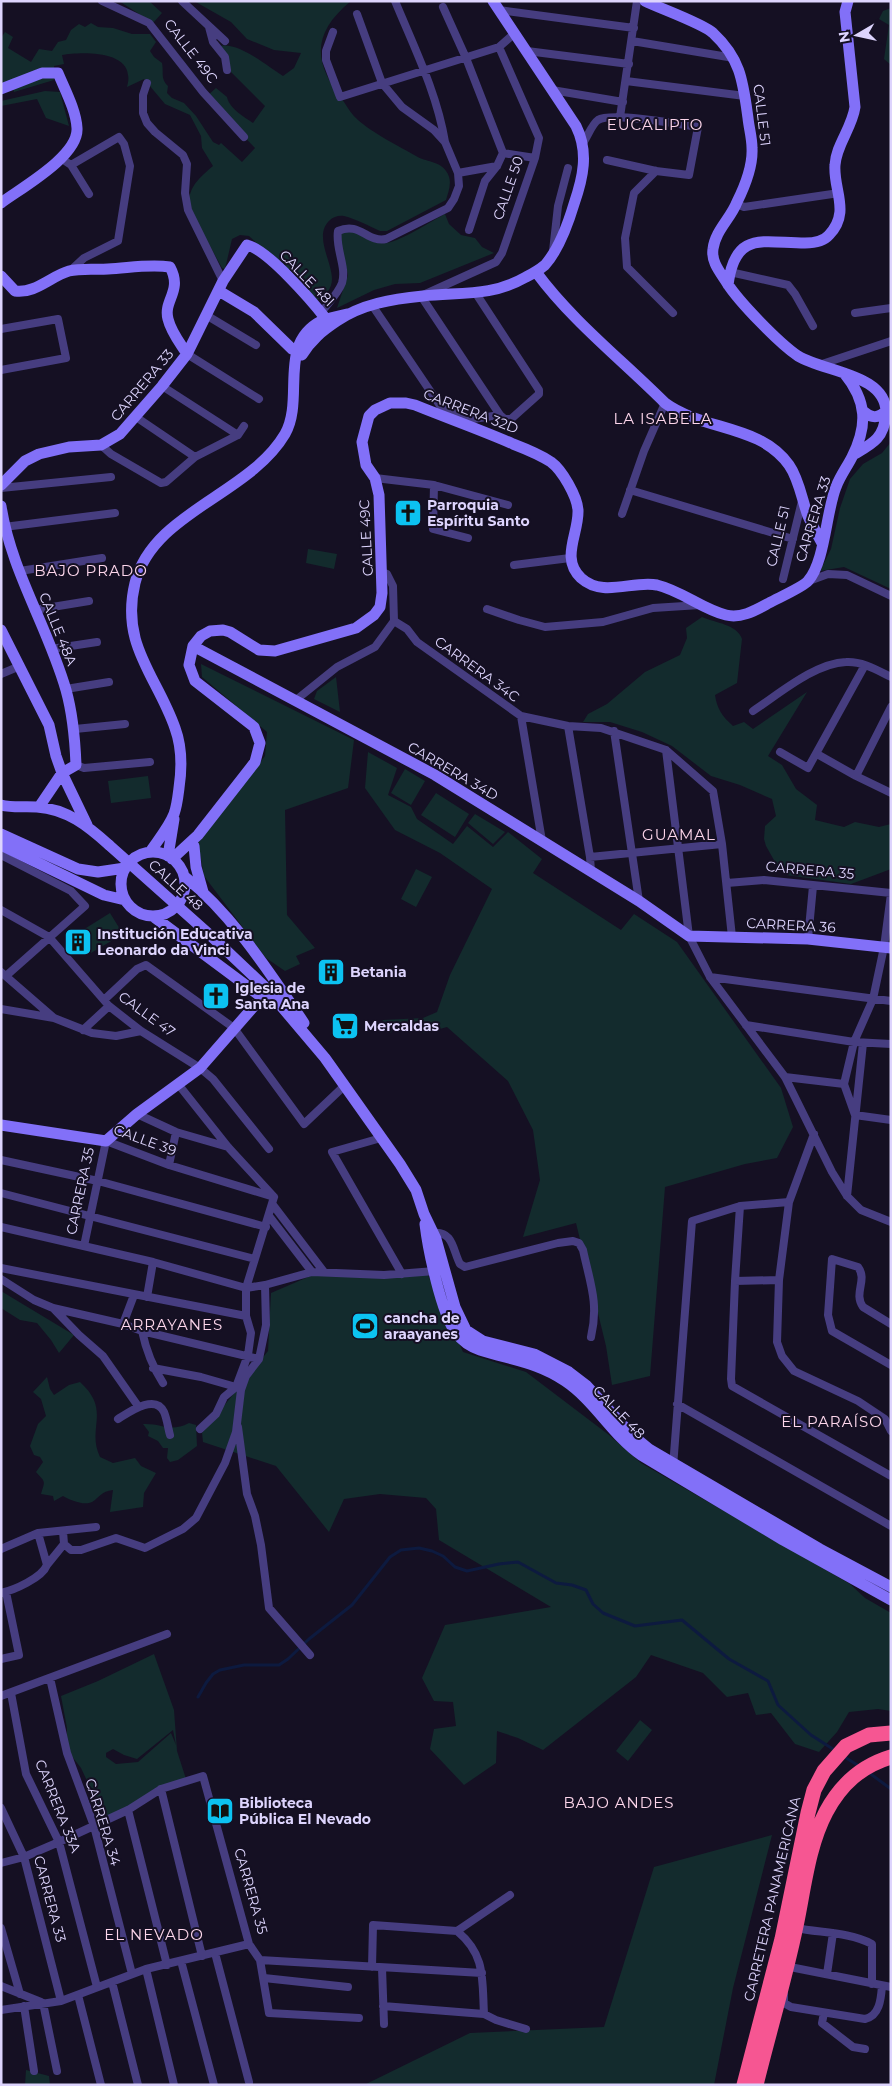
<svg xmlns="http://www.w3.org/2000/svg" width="892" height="2086" font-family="Montserrat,sans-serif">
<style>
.green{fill:#132b2d;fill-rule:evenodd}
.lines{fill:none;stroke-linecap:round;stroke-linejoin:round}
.stream{stroke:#0d1a3f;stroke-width:3}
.street{stroke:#463d80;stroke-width:8}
.secondary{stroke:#8270f8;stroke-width:11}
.highway{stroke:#f65692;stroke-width:15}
.secondary-bridge{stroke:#8270f8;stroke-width:11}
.labels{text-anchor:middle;stroke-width:4;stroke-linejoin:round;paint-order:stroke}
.street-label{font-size:14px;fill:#ddd4fd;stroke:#151023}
.poi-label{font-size:14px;font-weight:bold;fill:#ddd4fd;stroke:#151023;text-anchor:start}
.neighbourhood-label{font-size:15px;letter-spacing:1px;fill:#fdd6eb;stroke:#151023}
</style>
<rect width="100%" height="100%" fill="#151023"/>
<path class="green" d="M119 1H149L162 13 153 23Z
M194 1H351C311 34 313 63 344 102 348 108 352 115 358 120 371 132 400 147 416 156 425 162 440 161 446 171 453 180 449 190 446 200L387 231H380C369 226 356 219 344 216 339 215 333 217 330 220 313 235 332 261 332 279 332 289 325 296 317 300L249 236 240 235 232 239 225 269 222 268 189 208C187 188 199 178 213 166L202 148 201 136 190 115 165 104 144 79 127 87C128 83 129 79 128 75 126 50 79 52 62 55L64 64 54 66V80L14 92 11 83 1 85V38L5 32 13 37 8 48 31 62 39 49 52 51 58 42 66 40 71 30 79 24 85 27 91 23 98 27 113 28 132 34H150L156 42 150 51 154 57 162 63C164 73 160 78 168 86L167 93 172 98 184 103 196 116 213 142 219 145 221 143 242 162 255 148 206 97 216 88 227 97C229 108 244 117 253 123L265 106 225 66 229 56 220 46C239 42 267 66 283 76L294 68 301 53 274 50 247 39 231 22Z
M891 8V65L884 59 889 25 879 19 883 11Z
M45 91 60 92 69 126 46 118 37 99 1 106V101Z
M445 214 449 224 461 235 475 238 482 247 494 253 420 283 395 284 374 290 337 308 348 275 339 238 342 232C357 228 367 240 382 243 394 246 433 220 445 214Z
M891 442V589L844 567 820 571 831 549 840 508 850 479 863 464 882 453Z
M308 549 337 554 334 569 306 563Z
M702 617C715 623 737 624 742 639L737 683 715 695C717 709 722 716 733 726L744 722 753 729 807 692 768 756 782 765 796 789 817 805 815 820 844 827 855 822 879 827 891 824V869L851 884 786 875 779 869 766 846 764 839 765 826 776 816 772 799 740 785 711 776 672 746 642 732 610 722H583L588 714 607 704 645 672 680 655 687 638 686 628Z
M201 664 354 740 348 788 285 810 287 915 315 948 296 956 300 964 285 971 266 958 204 876 198 843 265 756 267 732 202 677Z
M336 677 340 712 314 699 317 691Z
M368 752 397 768 388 795 411 807 417 819 453 844 467 826 493 847 508 832 542 859 533 873 621 930 634 914 677 942 781 1088 793 1127 777 1158 745 1164 665 1187 650 1376 612 1385 606 1346 576 1223 523 1237 540 1180 533 1130 508 1081 447 1027 425 1033 393 1027 391 1033 379 1028 383 1020 423 1018 437 1012 450 975 492 889 440 853 395 830 365 788Z
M405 769 425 781 411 805 391 793Z
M148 776 151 798 111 803 108 781Z
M436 793 469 814 455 837 421 815Z
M475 814 505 832 493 844 468 823Z
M416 869 432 877 416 907 401 899Z
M110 913 123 934 91 953 78 933Z
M315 1274 428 1275 463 1352 526 1372 609 1435 641 1463 850 1584 865 1598 891 1613V1711L878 1709 849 1712 837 1732 819 1752 795 1744 771 1713 756 1715 748 1693 727 1697 703 1673 651 1655 636 1677 543 1750 518 1738 497 1731 496 1763 464 1785 430 1749 434 1729 456 1726 453 1702 434 1701 422 1678 445 1625 551 1607 439 1540 436 1509 426 1498 380 1494 344 1499 329 1532 276 1466 203 1442 202 1433 268 1351 271 1293Z
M1 1291 74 1335 59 1353 51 1340 37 1323 20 1320 1 1308Z
M47 1377 50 1389 54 1395 69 1385 80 1382C112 1411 86 1428 100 1457L113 1463 135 1458 141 1466 156 1473 144 1493 143 1507 110 1512 113 1490C101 1491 99 1498 92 1502 84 1506 70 1500 63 1496L54 1501 53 1496 41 1494C45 1480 46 1483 36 1472L43 1462 40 1457 34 1455 30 1446 38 1424 46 1416 41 1399 33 1392Z
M189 1423 196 1425 197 1446 178 1460 170 1462 167 1458 168 1448H163L158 1441 148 1436 149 1432 143 1424C162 1423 170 1433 189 1423Z
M154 1654 174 1710 177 1751 186 1779 105 1819 81 1768 67 1750V1728L61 1696 98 1681ZM173 1730 176 1745 171 1733 138 1762 116 1764 106 1757V1753L113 1749 124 1755 137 1759Z
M640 1720 652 1730 628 1761 616 1751Z
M772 1835 733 1988 714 2085H364L470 2033 604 2027 654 1867Z
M26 2070 49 2076 50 2085H25Z"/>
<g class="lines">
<path class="stream" d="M198 1697 206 1683 213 1674 220 1670 244 1665H279L288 1659 309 1639 352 1605 390 1557 401 1550 419 1548 432 1551 443 1556 455 1567 467 1571 499 1564 518 1562 556 1583 572 1585 586 1590 593 1604 603 1613 635 1626 682 1620 729 1659 768 1681 778 1705 811 1735 836 1751
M843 1756 859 1766
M868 1772 891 1789"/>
<path class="street" d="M102 1 149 23 203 92 244 137
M182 1 225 41
M395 1C414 47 437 93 445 142
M443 7 466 58 503 153 497 166 485 181 469 230
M499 10 634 28
M209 27 213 42 225 57 227 70
M333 32 326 51V60L340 97 499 47 515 33
M632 41 734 58
M527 51 629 64
M626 81 745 96
M147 83 143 95V113L147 123 155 132 183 155 187 164 185 193 188 210 223 281
M552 90 623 102
M620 117 637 1
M583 143C588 136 592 124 598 120 611 112 679 124 698 127L689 175 656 171 607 160
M503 153 535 158
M62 159 71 165 89 194
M656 171 634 193 625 238 627 267 673 313
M458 173 497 166
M737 204 744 207 839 193
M553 251 558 206 568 168
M70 271 84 258 118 241 130 166 124 144 119 137 71 165
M730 272 788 285 795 294 813 326
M475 292 539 390V394L511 419H505L500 415 421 296 496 262 502 253 535 158 539 138 499 47
M372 305 441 407 463 417 473 419 500 415
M321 313C327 304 338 294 342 283 347 267 335 248 338 231 360 221 367 243 386 239L448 208 454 199 459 186 458 173 445 142 434 130 402 107 382 83 357 14
M855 313 891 308
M206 315 256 345
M1 329 58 319 66 358 1 370
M187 354 259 399
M819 365 891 341
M162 386 238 435
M136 417 195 457
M101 445 111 454 161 483 166 482 195 457 238 435 244 426
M375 478 434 485 508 505
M434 485 433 529 468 538
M1 488 111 477
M630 490 793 539
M622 514 644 451 665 403
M4 527 115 513
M514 565 570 558
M20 571 102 558
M783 579 802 501
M809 581 828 574 847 575 891 596
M487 609 519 620 545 627 603 622 653 608 700 605
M34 610 89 601
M394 621 407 629 417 642 521 716 568 726 601 728 666 750 713 791 722 844 732 937
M51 649 97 642
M1 674 20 666
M66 689 109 682
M296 700 337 667 375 647 394 621 393 586 387 574 382 572
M753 711C779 694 815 663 846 662 862 661 877 670 891 677
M521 716 542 841
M568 726 590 857 591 871
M75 729 125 724
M614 731 639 901
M666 750 689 936 710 977 785 1077 832 1172 847 1196 861 1210 891 1222
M780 752 808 768 865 665
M817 754 856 776 891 793
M76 765 84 768 150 762
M856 776 891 707
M1 855 71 891 85 906 7 975
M590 857 722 844
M727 883 764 880 891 893
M891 894 884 947 873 999 854 1042 844 1084 855 1115 891 1120
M1 910 49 937 109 1006 141 1031 200 1068 213 1079 269 1149
M808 939 813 886
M1 972 54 1018
M710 977 891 1001
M104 1000 137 969 146 965 234 1028 304 1124 341 1089
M1 1009 54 1018 92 1033 116 1036 141 1031
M746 1025 854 1042 891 1044
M83 1030 109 1006
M785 1077 844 1084
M178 1084 228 1147 274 1197
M137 1114 176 1132 228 1147
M814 1134 789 1202 779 1280 777 1342 782 1356 794 1371 858 1401 885 1419 891 1431
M381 1138 332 1152 402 1274
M1 1160 98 1181 266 1227
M169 1165 176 1132
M1 1193 255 1259
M847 1196 863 1043
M273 1205 324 1272
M740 1206 735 1281 731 1379 732 1386 891 1476
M269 1216 312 1272
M1 1227 153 1262 246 1288 265 1285 312 1272 384 1275 435 1271
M433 1233C453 1230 453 1251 460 1264L465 1267 558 1243 573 1241 579 1243 583 1250C590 1283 599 1303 591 1337
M84 1246 106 1141 169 1165 274 1197
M1 1268 246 1316
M1 1279 34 1300 53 1308 123 1324 142 1331 259 1359
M735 1281 779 1280
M147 1297 153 1262
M53 1308 79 1335 103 1356 138 1406
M123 1324 134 1295
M891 1324 863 1307C853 1293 868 1280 858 1267L832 1259 828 1315 832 1331 891 1365
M142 1331C146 1350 152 1366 163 1383
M153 1368 201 1377 236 1387 238 1384
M677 1404 891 1526
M118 1419C128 1413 155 1393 164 1412 167 1419 168 1428 170 1435
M238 1427 247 1494 255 1516 261 1545 269 1608 310 1655
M200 1429 216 1414 224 1397 236 1387 248 1355 251 1333 246 1316V1288L274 1197
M673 1467 692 1221 740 1206 789 1202
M63 1531 64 1544 71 1550H81L116 1538 145 1548 183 1529 196 1518 225 1463 236 1432 241 1390 246 1376 259 1359 266 1325 265 1285
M1 1549 38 1533 96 1527
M47 1565 64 1544
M1 1593C14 1590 42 1578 47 1565L38 1533
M1 1659 19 1655 6 1592
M50 1678 67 1753 94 1826 132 1974
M11 1693 26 1774 59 1842 97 1987
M1 1696 167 1634
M161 1789 202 1956
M1 1808 24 1857 61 2001
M128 1810 167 1965
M1 1863 24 1857 59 1842 128 1810 161 1789 203 1776 249 1944 260 1960 269 2013 359 2018
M1 1928 20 1994
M796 1928C821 1933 849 1932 872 1944V1984
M457 1931C486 1955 482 1979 484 2014
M215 1953 249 2082
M260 1960 482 1973
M181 1961 214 2085
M372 1967 373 1925 457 1931 510 1895
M790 1967 891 1987
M382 1968 384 2024
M146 1969 174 2085
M827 1974 833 1933
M264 1978 348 1987
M112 1982 138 2085
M1 1986 41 2002
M784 1994V2003L791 2007 865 2019C880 2016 881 1998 882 1986
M78 1995 101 2085
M43 2003 57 2071
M24 2006 34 2071
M383 2006 484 2014 496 2020 526 2029
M1 2010 61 2001 146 1969 249 1944
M824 2013 822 2023 853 2047 865 2049"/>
<path class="secondary" d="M645 1C659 8 704 24 713 33 741 59 743 82 748 118 749 128 752 138 752 148 753 166 745 186 737 202 731 218 715 231 713 249 711 262 720 272 727 283 739 302 779 343 798 356 824 372 888 374 886 414 884 439 872 444 853 455
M1 89 42 73H58C65 90 76 110 77 128 79 156 21 188 1 203
M536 272C572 321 622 360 665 403 703 431 760 424 789 465 799 479 802 500 808 516 812 525 817 534 822 543
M1 276 15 291C35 294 51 276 69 271 81 268 96 270 108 269 129 268 149 264 170 267 183 291 163 300 168 319 171 332 180 343 187 354
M728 285C735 230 763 243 805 243 814 243 823 242 829 235 851 212 833 190 835 165 836 145 852 128 855 107L845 12 848 1
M219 291 254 312 292 349 302 355
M302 355C311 340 322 331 337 321 362 304 392 299 423 296 461 292 491 297 526 277 532 274 539 270 545 265 559 249 568 224 574 204 583 178 589 152 576 126L493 1
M863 411C871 418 878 419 886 411
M1 485 25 461 39 454 69 447 101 445 120 434 162 386 187 354 223 281 247 245C268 250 312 301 326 319L325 327
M1 506C11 571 48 627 66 690 73 715 75 739 76 765L62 773 39 807
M1 630 49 725 56 756 62 773 87 825
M193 646 435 775 639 901 689 936 808 939 891 948
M1 805C13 808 25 806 37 807 67 809 88 826 109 845
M1 834 78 869 98 872 125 868
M1 845 104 895 125 900
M194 846 196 867 203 892
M121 884a32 32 0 1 1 64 0a32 32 0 1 1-64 0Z
M150 852C158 840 169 827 174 814 177 806 178 796 179 788 182 768 182 747 175 728 157 676 120 645 135 583 153 512 249 495 285 434 305 399 277 344 321 321 329 318 338 316 347 314
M168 856 174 819
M172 859 198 835 255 762 260 743 254 727 195 681 189 665 193 646 201 636 210 631 223 630 230 632 259 650 275 651 356 628 374 615 380 607 382 593 379 495 375 478 366 465 362 442 369 416 375 410 390 403H406L415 405C447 418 481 430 513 444 526 449 539 454 551 462 562 470 577 496 578 510 579 534 560 558 581 578 603 598 633 580 657 585 682 591 702 609 726 615 741 619 756 610 769 603 778 598 803 587 808 581 825 562 826 512 836 487 840 476 847 467 852 457 868 425 867 401 844 373
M184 876C233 915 269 972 304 1023
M154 917 267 1001
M210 935 265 987 325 1058 400 1164 416 1190 424 1214 436 1239 455 1307 466 1330 483 1341 534 1354 569 1372 586 1385 632 1435 649 1449 820 1549 891 1587
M1 1125 106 1141 137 1114 200 1068 262 997
M425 1224C428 1249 441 1313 456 1333 462 1341 471 1347 480 1350 511 1360 537 1362 565 1381 595 1401 612 1435 641 1455L783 1540 891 1600"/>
<path class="highway" d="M744 2085 782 1939 808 1813 814 1790 824 1771 846 1746 869 1735 891 1733
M756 2085C769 2032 785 1979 796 1926 804 1888 808 1846 826 1812 841 1784 861 1766 891 1757"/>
<path class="secondary-bridge" d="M109 845 210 935"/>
</g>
<defs>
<g id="church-square" transform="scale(1.4375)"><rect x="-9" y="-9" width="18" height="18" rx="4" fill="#0cc2f1" stroke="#151023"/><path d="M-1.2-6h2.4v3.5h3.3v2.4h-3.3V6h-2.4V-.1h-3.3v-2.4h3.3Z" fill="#111"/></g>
<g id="building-square" transform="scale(1.4375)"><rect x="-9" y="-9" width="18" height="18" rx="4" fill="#0cc2f1" stroke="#151023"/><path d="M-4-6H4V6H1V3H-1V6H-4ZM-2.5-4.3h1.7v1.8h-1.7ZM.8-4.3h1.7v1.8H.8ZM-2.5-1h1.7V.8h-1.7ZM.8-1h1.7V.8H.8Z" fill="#111"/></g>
<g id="supermarket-square" transform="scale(1.4375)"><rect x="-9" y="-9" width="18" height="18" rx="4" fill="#0cc2f1" stroke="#151023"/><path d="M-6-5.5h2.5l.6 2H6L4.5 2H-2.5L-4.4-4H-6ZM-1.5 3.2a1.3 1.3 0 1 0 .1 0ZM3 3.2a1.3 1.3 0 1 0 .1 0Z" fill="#111"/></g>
<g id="stadium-square" transform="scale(1.4375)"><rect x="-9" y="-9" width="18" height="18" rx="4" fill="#0cc2f1" stroke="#151023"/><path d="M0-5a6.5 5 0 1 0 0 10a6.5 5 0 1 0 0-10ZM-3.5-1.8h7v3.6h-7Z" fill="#111"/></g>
<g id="library-square" transform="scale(1.4375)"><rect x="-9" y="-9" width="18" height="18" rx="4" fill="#0cc2f1" stroke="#151023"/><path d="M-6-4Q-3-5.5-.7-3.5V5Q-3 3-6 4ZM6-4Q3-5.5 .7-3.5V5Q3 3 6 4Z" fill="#111"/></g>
</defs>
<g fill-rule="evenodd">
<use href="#church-square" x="408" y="513"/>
<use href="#building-square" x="78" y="942"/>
<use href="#building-square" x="331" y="972"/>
<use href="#church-square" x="216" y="996"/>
<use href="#supermarket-square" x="345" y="1026"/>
<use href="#stadium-square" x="365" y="1326"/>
<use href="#library-square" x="220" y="1811"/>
</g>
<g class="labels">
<g class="street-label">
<text transform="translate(191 51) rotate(52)" y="5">CALLE 49C</text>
<text transform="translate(762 115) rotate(83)" y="5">CALLE 51</text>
<text transform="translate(508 188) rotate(-71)" y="5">CALLE 50</text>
<text transform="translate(307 278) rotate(46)" y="5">CALLE 48I</text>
<text transform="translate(142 385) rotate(-50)" y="5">CARRERA 33</text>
<text transform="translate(471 411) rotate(21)" y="5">CARRERA 32D</text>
<text transform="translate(813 519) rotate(-73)" y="5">CARRERA 33</text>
<text transform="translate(778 536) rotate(-77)" y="5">CALLE 51</text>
<text transform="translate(366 538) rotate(-93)" y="5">CALLE 49C</text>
<text transform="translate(58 629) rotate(68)" y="5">CALLE 48A</text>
<text transform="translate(477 669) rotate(36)" y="5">CARRERA 34C</text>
<text transform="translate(453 771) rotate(30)" y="5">CARRERA 34D</text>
<text transform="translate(810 870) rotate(5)" y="5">CARRERA 35</text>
<text transform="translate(176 885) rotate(42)" y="5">CALLE 48</text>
<text transform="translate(791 925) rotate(3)" y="5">CARRERA 36</text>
<text transform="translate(147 1014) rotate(36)" y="5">CALLE 47</text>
<text transform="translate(145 1140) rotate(20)" y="5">CALLE 39</text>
<text transform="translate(80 1191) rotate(-78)" y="5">CARRERA 35</text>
<text transform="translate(619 1412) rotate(46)" y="5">CALLE 48</text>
<text transform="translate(58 1806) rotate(68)" y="5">CARRERA 33A</text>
<text transform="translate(103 1822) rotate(73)" y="5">CARRERA 34</text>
<text transform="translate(251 1891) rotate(74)" y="5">CARRERA 35</text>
<text transform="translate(50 1899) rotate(75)" y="5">CARRERA 33</text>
<text transform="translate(772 1899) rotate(-77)" y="5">CARRETERA PANAMERICANA</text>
</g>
<g class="poi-label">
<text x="427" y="510">Parroquia<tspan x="427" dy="16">Espíritu Santo</tspan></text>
<text x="97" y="939">Institución Educativa<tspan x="97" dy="16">Leonardo da Vinci</tspan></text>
<text x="350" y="977">Betania</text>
<text x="235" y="993">Iglesia de<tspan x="235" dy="16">Santa Ana</tspan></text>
<text x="364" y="1031">Mercaldas</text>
<text x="384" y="1323">cancha de<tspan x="384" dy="16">araayanes</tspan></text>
<text x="239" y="1808">Biblioteca<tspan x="239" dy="16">Pública El Nevado</tspan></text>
</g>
<g class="neighbourhood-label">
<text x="655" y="130">EUCALIPTO</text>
<text x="663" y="424">LA ISABELA</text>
<text x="91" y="576">BAJO PRADO</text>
<text x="679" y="840">GUAMAL</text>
<text x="172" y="1330">ARRAYANES</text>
<text x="832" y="1427">EL PARAÍSO</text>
<text x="619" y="1808">BAJO ANDES</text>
<text x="154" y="1940">EL NEVADO</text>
</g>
</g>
<rect width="892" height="2086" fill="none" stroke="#ddd4fd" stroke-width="5"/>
<g transform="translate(857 35) rotate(261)" stroke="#151023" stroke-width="4" paint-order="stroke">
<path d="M0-4L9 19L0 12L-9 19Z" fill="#ddd4fd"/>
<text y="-8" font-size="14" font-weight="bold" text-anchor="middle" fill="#ddd4fd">N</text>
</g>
</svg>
